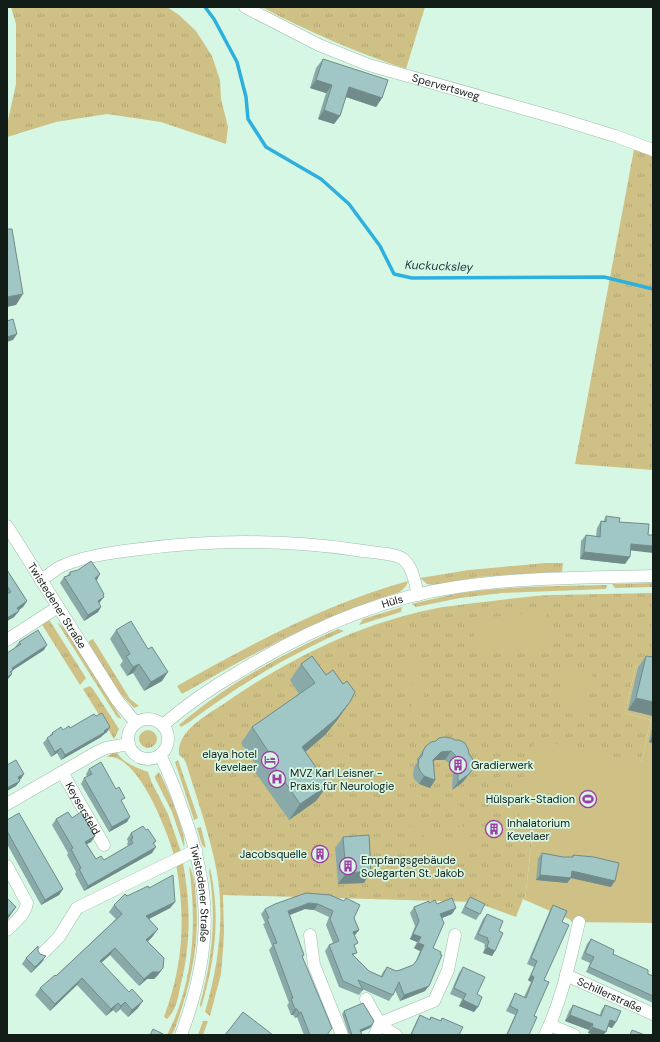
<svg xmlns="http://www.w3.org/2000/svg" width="660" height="1042" font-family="'DM Sans',sans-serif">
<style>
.grass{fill:url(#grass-tufts)}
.garden{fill:#cfc186}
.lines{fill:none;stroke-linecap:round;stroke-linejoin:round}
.stream{stroke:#2db0dd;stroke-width:3.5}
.minor-casing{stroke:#9ebcac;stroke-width:13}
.minor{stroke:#fff;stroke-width:12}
.wall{fill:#8aaaa9}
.shaded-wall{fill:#708b8a}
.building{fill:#a0c6c5;stroke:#708b8a}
.labels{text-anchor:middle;stroke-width:3.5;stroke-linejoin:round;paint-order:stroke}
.street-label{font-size:11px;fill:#121d17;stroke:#d7f7e5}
.poi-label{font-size:11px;fill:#121d17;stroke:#d7f7e5;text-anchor:start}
.water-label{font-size:12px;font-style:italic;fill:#1d323b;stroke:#d7f7e5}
</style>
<defs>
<pattern id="grass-tufts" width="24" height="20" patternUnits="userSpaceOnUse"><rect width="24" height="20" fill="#cfc186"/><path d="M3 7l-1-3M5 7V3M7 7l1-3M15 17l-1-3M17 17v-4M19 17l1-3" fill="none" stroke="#b1a573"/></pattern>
</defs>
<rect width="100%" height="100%" fill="#d7f7e5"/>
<path class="grass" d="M11 7H167L179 15 196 31 212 56 220 80 221 99 228 127 226 144 161 122 107 114 56 122 7 137V125L16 84V24Z
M262 7H425L406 69C356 52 308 32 262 7Z
M635 144 653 150V470L575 464Z
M545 563H563L562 572 505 575 480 577 434 585 427 584 420 578 469 570Z
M408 581 406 586 400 592C320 616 254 653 182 694L177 686C251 644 326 604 408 581Z
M653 583V587L615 588 612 584Z
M607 585 606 589 502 593 460 598 416 607 412 604C428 600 444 596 460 593 509 586 558 586 607 585Z
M653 593V669L636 665 625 713 651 720 641 763 515 834 532 838 525 900 523 899 516 917 475 902 223 895 224 932 223 950 221 974 210 1016 205 1012C218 967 225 920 217 873 210 835 197 799 186 763L184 759 179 755C176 731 207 715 225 703 287 660 358 624 433 609 446 606 461 605 475 603 501 600 527 596 553 595 586 594 620 594 653 593Z
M402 607 401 612 359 625 363 619Z
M45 621H50L86 678 80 685 41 623Z
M57 622 65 629 121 718V719L117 717Z
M338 629 344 631C287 656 237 686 188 723L181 727 179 725C226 685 282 654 338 629Z
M93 639 130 699 139 706 134 708 119 692 89 644V641Z
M90 686 93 689 119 729 114 739 83 689Z
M139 739a9 9 0 1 1 18 0a9 9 0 1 1-18 0Z
M116 751C124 764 135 767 148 772L152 783 168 814 181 852 174 855C167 831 137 751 106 757Z
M178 760 198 818 194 820 175 762Z
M159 772C166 784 188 836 184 847L172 812 155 778V776Z
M201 827 206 848 202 845 197 828Z
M183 863C191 907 191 945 180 988 178 999 175 1012 167 1019L164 1017C183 965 186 919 176 864Z
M189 866C195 876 195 887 196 899 200 946 190 987 174 1031L171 1035H167C194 983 197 924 189 866Z
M210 868C221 916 215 961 201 1008L200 1004C212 960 217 917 209 871Z
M203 1021H208L203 1035H198Z"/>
<path class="garden" d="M546 611 550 646 477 654 473 619Z
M419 646 422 673 408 675 405 648Z
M636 665 653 669V923L571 922V920L525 900 532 838 515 834 535 739 641 763 651 720 625 713Z
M567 667 593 670 588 710 562 707Z
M423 683 426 710 412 711 409 684Z
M457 805H460C460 816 457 821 466 830L468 829C472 832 471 835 469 840L467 841V843L464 847 465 851 463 856 455 857 453 855 445 854 442 856 437 855 435 849 427 846 425 837 421 834H416L412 827 409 825 414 818C418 820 421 820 424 822L426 826H429L432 827 435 838 439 844 446 845 448 849H451L453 846 457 844 459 839 457 838 458 831 461 828 456 823Z"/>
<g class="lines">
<path class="stream" d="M205 7 214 19 237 62 246 97 248 119 266 147 321 179 349 204 380 246 394 274 412 278 604 277 653 289"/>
<g class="minor-casing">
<g id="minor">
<path id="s1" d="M245 7 319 45 369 65 560 119 615 136 653 150"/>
<path id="s2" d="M7 526 117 700 136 723"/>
<path d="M41 581C47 576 52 572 58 568 79 557 109 553 132 550 206 540 282 539 356 550 367 552 395 553 403 559 413 567 415 583 418 595"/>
<path d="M7 640 58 607"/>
<circle cx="148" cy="739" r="20"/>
<path id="s3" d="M163 725C187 704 214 686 242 670 308 630 380 598 457 587 522 577 588 578 653 576"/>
<path id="s4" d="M160 755C169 773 176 791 182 809 213 892 212 952 181 1035"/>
<path id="s5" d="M62 772 104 845"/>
<path d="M7 804 97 752 106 748 129 744"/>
<path d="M7 866 27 903C25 915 15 922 7 930"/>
<path d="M310 935 314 965 342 1035"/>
<path d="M41 955 59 937 77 908 196 850"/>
<path id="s6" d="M566 975 653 1014"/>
<path d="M366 999C375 1015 379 1027 396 1035"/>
<path d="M550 1025 574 1035"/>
<path d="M375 1035 380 1023 434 1001 448 970 455 935"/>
<path d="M545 1035C562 1000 570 960 579 922"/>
</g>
</g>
<use href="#minor" class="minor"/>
</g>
<path class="wall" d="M323 59 382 98 376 107 346 97 340 116 334 124 318 119 326 93 310 88 316 68Z
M606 516 619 522 631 550 625 564 580 559 581 541 586 535 596 536 597 528 601 521 603 522Z
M7 570 27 601 23 607 18 611 14 617 7 621Z
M70 572 96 580 104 597 99 603 101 607 98 612 84 621 60 583 64 577 67 576Z
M116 630 162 681 144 691 133 673 127 676 120 665 123 661 110 639Z
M19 642 44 650 13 670 11 673 12 674 8 679 16 648 15 647Z
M312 656 338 719 325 735 305 752 316 801 289 820 253 769 256 765 241 743 252 727 299 694 290 680 301 664Z
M646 656 653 716 628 710 638 667Z
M653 724V743L649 742Z
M70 728 107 732 103 735 101 737 61 760 57 753 51 757 43 743 52 733Z
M455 740 463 782 452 790 453 767 445 760H435L433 761 435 780 430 788 419 784 414 779 413 774 414 767 417 763V759L426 746Z
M89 769 122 802 127 822 109 832 81 784 84 778 87 777 86 774Z
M72 818 95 836 91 842 87 844 96 859 104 860 128 846 127 844 128 842 127 839 131 833 146 830 156 841 154 844 152 853 84 891 75 874 76 872 67 855 68 853 52 825 56 819Z
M7 820 63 889 59 895 41 905 7 844Z
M343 837 364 883 338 884 335 848Z
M542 853 563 857H572L573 855 611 887 571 878 567 883 536 880 538 858Z
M149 888 175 902 170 908 149 919 153 936 148 941 163 968 158 975 154 979H147L139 986 110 955 101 963 138 1008 128 1017 120 1009 116 1013 113 1010 106 1016 77 985 50 1011 35 995 40 988 56 976 116 919 109 912 114 905 127 896Z
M470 897 480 914 476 920 461 913 466 903Z
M346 898 359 930 354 936 355 947 354 956 369 971 381 976 383 972 387 967 396 971 400 970 413 965 415 963 420 951 414 948 417 942 410 939 415 926 410 913 414 907 429 903 437 904 452 914 442 918 433 948 425 991 400 1001 395 990 393 995 389 1001 362 989 363 990 359 995 339 987 325 951 329 945 333 943 326 925 329 917 314 910 305 909 290 915 304 955 302 958 327 1035H304L297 1017 295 1018 293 1015H291L287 1005 289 1003 269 950 272 946 263 924 265 923 261 914 265 909 344 901Z
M553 905 562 922 544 980 529 1035H506L515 1015 506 1011 515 993 524 997 531 982 528 980 534 967 527 964 550 910Z
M487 914 499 931 495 951 492 956 483 953 485 947 484 946 485 944 474 939 483 919Z
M591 939 613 954 648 974 653 976V1003L586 972 590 963 581 959 587 944Z
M38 951 42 962 31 973 22 964 26 958Z
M463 967 477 994 474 1012 459 1006 462 999 450 994 459 973Z
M573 1005 600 1015 601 1011 605 1005 616 1022 612 1028 608 1026 603 1035H595L588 1033 589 1030 565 1021 569 1011Z
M344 1011 372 1025 370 1028 361 1032 362 1035H349L342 1014Z
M420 1015 429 1019 431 1017 440 1021 442 1018 459 1035H410L417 1020Z"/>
<path class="shaded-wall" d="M316 80 332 85 326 93 310 88Z
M349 87 382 98 376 107 343 96Z
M324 110 340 116 334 124 318 119Z
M23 294 16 305 7 307V297Z
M17 334 13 340 7 342V337Z
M631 544 653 546V553L627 550Z
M584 552 630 557 625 564 580 559Z
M100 574 97 580 91 583 95 578Z
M104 597 100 602 94 607 98 601Z
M27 601 23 607 13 614 17 608Z
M101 607 98 612 84 621 88 615Z
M19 611 14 617 7 621V618Z
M47 645 44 650 13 670 10 675V672L12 668Z
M139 664 133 673 127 676 133 667Z
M168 672 162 681 144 691 151 682Z
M12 674 8 679 7 680V677Z
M636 698 653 702V716L628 710Z
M350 702 338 719 325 735 291 764 302 747Z
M110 727 107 732 103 735 101 737 61 760 65 755Z
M653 736V743L649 742Z
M61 748 57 753 51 757 55 752Z
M451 751 445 760H435L428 768 433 760 441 752Z
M473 769 463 782 452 790 458 782Z
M24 774 21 779 14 783 18 777Z
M424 776 435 780 430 788 419 784Z
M20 781 16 786 7 791V788Z
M328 785 316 801 289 820 300 804Z
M130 817 127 822 109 832 112 827Z
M95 836 91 842 81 847 85 842Z
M156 847 152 853 84 891 88 886Z
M371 871 364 883 338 884 346 873Z
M572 871 615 881 611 887 571 878 567 883 536 880 540 875Z
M63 889 59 895 41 905 45 900Z
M175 902 170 908 141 923 146 916Z
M309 903 318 904 314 910 305 909 284 917 288 911Z
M16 907 10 916 7 920V917Z
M456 908 452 914 437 920 440 914Z
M158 929 153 936 142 947 146 940Z
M359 930 355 935 349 938 353 932Z
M413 934 421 937 417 942 410 939Z
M418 943 424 945 420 951 414 948Z
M487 947 495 951 492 956 483 953Z
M115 948 110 955 95 968 100 961Z
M46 956 42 962 31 973 35 967Z
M163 968 158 975 154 979H147L139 986 144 979 152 972Z
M531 975 534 977 531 982 528 980Z
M82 978 77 985 50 1011 55 1004Z
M429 986 425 991 400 1001 404 995Z
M463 1000 478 1007 474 1012 459 1006Z
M143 1001 138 1008 128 1017 132 1010Z
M125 1002 120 1009 116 1013 121 1006Z
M118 1003 113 1010 106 1016 111 1009Z
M295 1009H297L293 1015H291Z
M301 1012 297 1017 295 1018 299 1013Z
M570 1015 593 1024 589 1030 565 1021Z
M610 1020 616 1022 612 1028 606 1026Z
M372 1025 370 1028 358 1033 360 1030Z
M592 1027 606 1032 603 1035H595L588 1033Z"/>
<path class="building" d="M323 59 388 80 382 98 349 87 340 116 324 110 332 85 316 80Z
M7 229H12L23 294 7 297Z
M13 319 17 334 7 337V321Z
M606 516 620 518 619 522 649 524 648 535H653V546L631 544 630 557 584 552 586 535 600 537 601 521 606 522Z
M91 561 100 574 95 578 104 594 103 595 104 597 98 601 101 607 88 615 64 577 70 575V572L78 570Z
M7 570 27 601 17 608 19 611 7 618V594L11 592 7 586Z
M131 621 148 649 152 647 168 672 151 682 139 664 133 667 126 656 130 654 116 630Z
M38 630 47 645 12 668 13 670 10 672 12 674 7 677V653L21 644 19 642Z
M312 656 326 675 333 670 343 684 347 681 355 692 350 702 336 719 302 747 328 785 300 804 265 753 268 751 252 727 315 683 301 664Z
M646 656 653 657V702L636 698Z
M102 713 110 727 104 731 105 732 65 755 61 748 55 752 47 738 53 734 52 733 61 727 63 730 69 726 70 728 94 714 96 716Z
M445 737 451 738 455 740H459L465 743 468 749 469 754 472 758 474 763 473 769 469 774 458 782V758L451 751 441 752 433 760 435 780 424 776 420 771 418 766 419 759 422 756 423 751 426 746 431 742 436 741 439 738Z
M16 760 24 774 18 777 20 781 7 788V765Z
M101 762 116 789 119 787 125 798 121 800 130 817 112 827 84 778 92 774 89 769Z
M68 812 72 818 81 812 95 836 85 842 96 859 101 856 104 860 133 843 131 839 133 838 131 833 143 826 146 830 148 829 156 841 153 843 156 847 88 886 79 869 81 868 71 849 73 848 56 819Z
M19 813 63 889 45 900 7 831V820Z
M369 835 371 871 346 873 343 837Z
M542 853 563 857H573V855L594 857 619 863 615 881 572 871 571 878 540 875Z
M173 875 175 902 146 916 158 929 146 940 164 958 163 968 159 972H152L144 979 115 948 100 961 129 992 132 989 143 1001 132 1010 125 1002 121 1006 118 1003 111 1009 82 978 55 1004 40 988 55 975 56 976 122 914 114 905 125 894 127 896 148 886 149 888Z
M306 893 330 895 344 901 346 898 360 905 354 918 359 930 353 932 358 943 354 945 357 953 352 954 369 971 382 977 387 967 396 971 400 970 413 965 417 960 424 945 418 943 421 937 413 934 419 921 414 907 429 901V903L435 900 437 904 452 898 456 908 440 914 444 923 433 948 441 952 440 954 442 955 429 986 404 995 399 982 393 995 358 980 363 990 343 981 329 945 339 941 330 919 333 911 318 904 309 903 288 911 304 955 302 956 332 1028 327 1035H310L301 1012 299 1013 297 1009H295L291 999 293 998 273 944 277 943 267 919 269 918 265 909 275 904Z
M470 897 485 904 480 914 465 907Z
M7 898 16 907 7 917Z
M553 905 567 911 562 922 569 925 544 980 549 982 534 1016 537 1017 529 1035H507L518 1010 510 1006 515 993 526 998 534 977 531 975 537 961 531 958Z
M487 914 503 921 499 931 503 933 495 951 487 947 489 941 487 940 488 938 478 934Z
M591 939 614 950 613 954 648 970V974L653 976V996L589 967 594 957 585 953Z
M38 946V951L40 954 46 956 35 967 26 958Z
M463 967 485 977 477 994 482 997 478 1007 463 1000 466 994 454 988Z
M363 1003 374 1021 372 1025 360 1030 362 1035H352L344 1011Z
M573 1005 601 1016 605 1005 621 1011 616 1022 610 1020 606 1032 592 1027 593 1024 570 1015Z
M243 1012 273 1035H225Z
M420 1015 430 1020 431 1017 441 1021 442 1018 463 1027 459 1035H411Z
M153 1029 163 1034 162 1035H150Z
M632 1030 645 1035H630Z"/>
<defs>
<g id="hotel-ring" transform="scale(0.9)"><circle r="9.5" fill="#d7f7e5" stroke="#9d3da5" stroke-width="1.5"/><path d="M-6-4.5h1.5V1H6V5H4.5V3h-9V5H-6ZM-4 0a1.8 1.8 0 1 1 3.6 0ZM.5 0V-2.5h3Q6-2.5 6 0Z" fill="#9d3da5"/></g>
<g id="building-ring" transform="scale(0.9)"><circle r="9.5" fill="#d7f7e5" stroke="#9d3da5" stroke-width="1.5"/><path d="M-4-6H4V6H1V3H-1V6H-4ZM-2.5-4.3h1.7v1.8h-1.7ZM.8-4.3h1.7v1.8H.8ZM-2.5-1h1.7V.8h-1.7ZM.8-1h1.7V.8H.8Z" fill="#9d3da5"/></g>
<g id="hospital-ring" transform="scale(0.9)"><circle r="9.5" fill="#d7f7e5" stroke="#9d3da5" stroke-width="1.5"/><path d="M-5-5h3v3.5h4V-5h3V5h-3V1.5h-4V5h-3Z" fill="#9d3da5"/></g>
<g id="stadium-ring" transform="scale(0.9)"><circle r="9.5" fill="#d7f7e5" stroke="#9d3da5" stroke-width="1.5"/><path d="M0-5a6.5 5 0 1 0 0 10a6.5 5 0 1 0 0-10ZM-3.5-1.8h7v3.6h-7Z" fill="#9d3da5"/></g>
</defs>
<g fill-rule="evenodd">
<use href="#hotel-ring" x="270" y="760"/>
<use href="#building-ring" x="458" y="765"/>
<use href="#hospital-ring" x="277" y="779"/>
<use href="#stadium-ring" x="588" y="799"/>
<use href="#building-ring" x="494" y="829"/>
<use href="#building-ring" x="320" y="854"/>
<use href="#building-ring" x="348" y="866"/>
</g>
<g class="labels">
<g class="street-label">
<text dy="4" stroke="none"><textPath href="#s1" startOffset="217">Spervertsweg</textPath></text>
<text dy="4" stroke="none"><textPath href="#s3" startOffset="262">Hüls</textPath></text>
<text dy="4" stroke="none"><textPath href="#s2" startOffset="94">Twistedener Straße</textPath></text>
<text dy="4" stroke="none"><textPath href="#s5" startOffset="42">Keysersfeld</textPath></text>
<text dy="4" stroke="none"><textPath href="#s4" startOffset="145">Twistedener Straße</textPath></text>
<text dy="4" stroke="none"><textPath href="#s6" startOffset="48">Schillerstraße</textPath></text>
</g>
<g class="poi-label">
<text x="257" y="758" text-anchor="end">elaya hotel<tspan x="257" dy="13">kevelaer</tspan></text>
<text x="471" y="769">Gradierwerk</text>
<text x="290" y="777">MVZ Karl Leisner -<tspan x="290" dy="13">Praxis für Neurologie</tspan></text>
<text x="575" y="803" text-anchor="end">Hülspark-Stadion</text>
<text x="507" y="827">Inhalatorium<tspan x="507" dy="13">Kevelaer</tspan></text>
<text x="307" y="858" text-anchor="end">Jacobsquelle</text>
<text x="361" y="864">Empfangsgebäude<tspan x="361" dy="13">Solegarten St. Jakob</tspan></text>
</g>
<g class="water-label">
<text transform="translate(439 266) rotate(2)" y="4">Kuckucksley</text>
</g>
</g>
<rect width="660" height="1042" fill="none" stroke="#121d17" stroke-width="16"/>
</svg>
